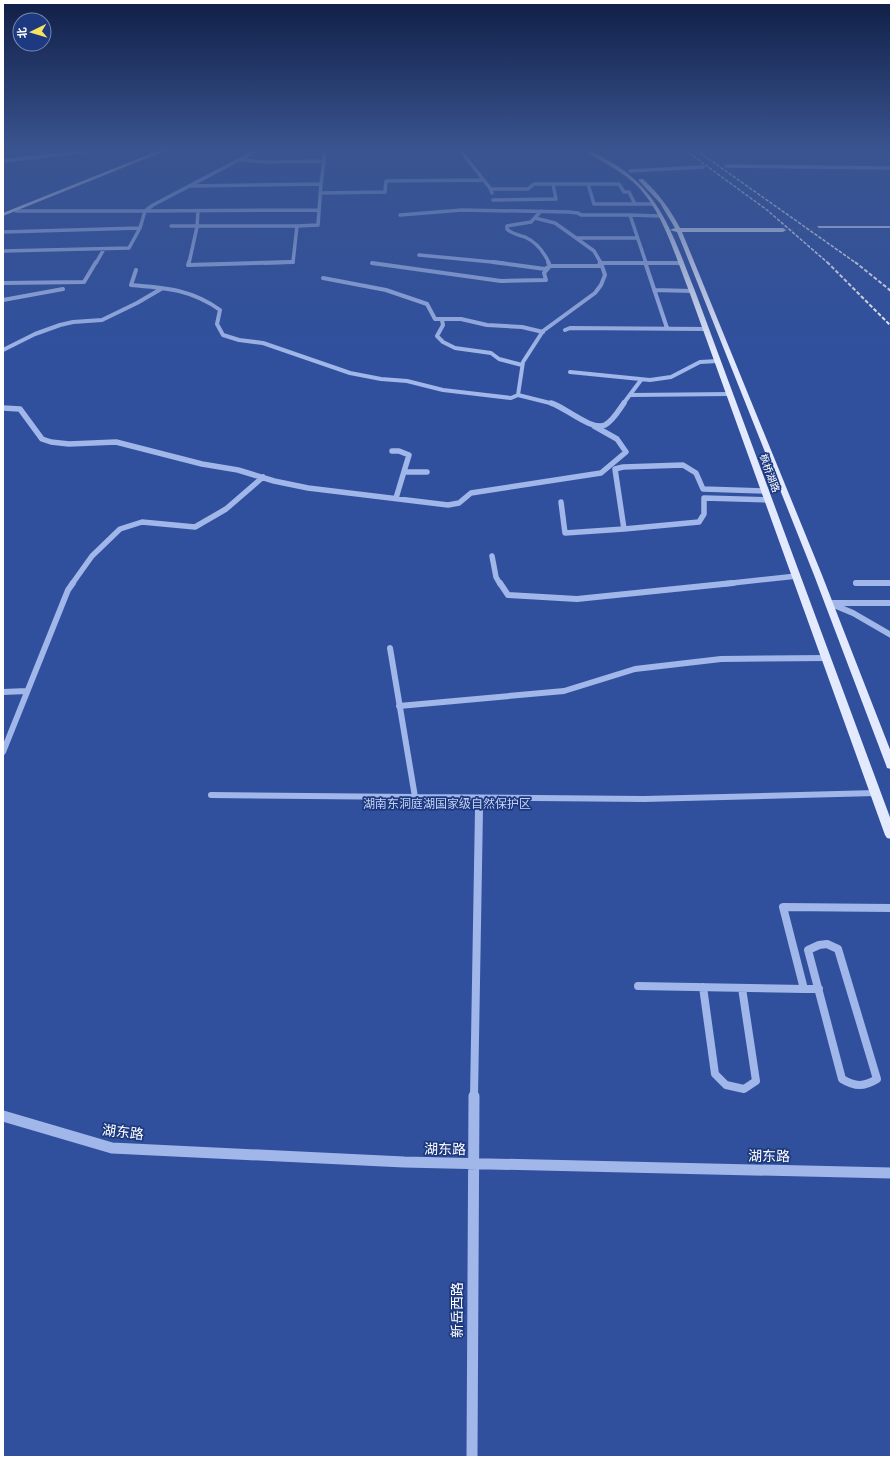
<svg xmlns="http://www.w3.org/2000/svg" width="894" height="1460" font-family="Ubuntu,'Noto Sans SC',sans-serif">
<style>
.green{fill:#30509e}
.lines{fill:none;stroke-linecap:round;stroke-linejoin:round}
.minor-tunnel{stroke:#3f5792;stroke-width:3.5;stroke-dasharray:3.5 1.5;stroke-linecap:butt}
.major-tunnel{stroke:#3f5792;stroke-width:4.5;stroke-dasharray:4.5 2.5;stroke-linecap:butt}
.minor-far5{stroke:#a1b6e9;stroke-width:3.5}
.minor-far4{stroke:#a1b6e9;stroke-width:4}
.minor-far3{stroke:#a1b6e9;stroke-width:5.5}
.minor-far2{stroke:#a1b6e9;stroke-width:6}
.minor-far1{stroke:#a1b6e9;stroke-width:8}
.minor{stroke:#a1b6e9;stroke-width:11}
.major{fill:#e4eafe;fill-rule:evenodd}
.rail-far1{stroke:#fff;stroke-width:1.5;stroke-dasharray:3.5 1.5;stroke-linecap:butt}
.rail{stroke:#fff;stroke-width:2;stroke-dasharray:4 2;stroke-linecap:butt}
.labels{text-anchor:middle;stroke-width:3.5;stroke-linejoin:round;paint-order:stroke}
.far-street-label{font-size:10px;fill:#fff;stroke:#1d397f}
.park-label{font-size:12px;fill:#c5d4f6;stroke:#1d397f}
.near-street-label{font-size:14px;fill:#fff;stroke:#1d397f}
</style>
<rect width="100%" height="100%" fill="#1d397f"/>
<path class="green" d="M3 150H891V1457H3Z"/>
<g class="lines">
<path class="minor-tunnel" d="M703 167 726 166"/>
<path class="major-tunnel" d="M783 230 824 229"/>
<path class="minor-far5" d="M460 150 490 188 492 193
M239 160 265 162 324 161 325 150
M3 161 96 150
M726 166 891 168
M630 171 703 167
M321 184 324 161
M553 184H588L594 204H653
M588 184H619L624 192H629L635 204
M190 186 321 184 318 225 297 226 293 262 264 263
M491 189H528L534 184H553L556 199 493 200
M320 193 385 192 386 181 484 180
M16 211H145L153 205 258 150
M541 211 531 222 507 226V229C512 234 518 235 525 237 536 242 544 252 549 263
M400 215 462 210 569 212 578 213 581 215H630
M535 218 555 223 576 238H637
M171 226H297
M3 232 140 228
M576 238 594 251 601 263
M3 251 129 248 140 228 145 211 318 210
M419 255 503 263
M96 263 104 249
M189 263 197 227 198 211
M646 263 630 215 660 216"/>
<path class="minor-far4" d="M189 262 188 265 293 262
M493 262 545 269 550 266H599L600 262
M645 262 667 328
M372 263 501 281 546 280 544 273 550 266 548 262
M136 270 131 285C165 288 191 289 220 310L217 324 223 335 239 340 263 343 350 373 381 379 407 381 443 390 511 398 518 395 554 404
M323 278 386 290 427 304 435 319H461L487 325 522 327 543 332
M3 283 84 282 96 262
M654 290 692 291
M3 300 63 289
M442 320 443 325 437 336 443 342 455 348 491 353 499 359 522 365
M565 330 570 328 706 329
M3 350 35 334 60 325 73 322 102 320 137 303 161 289
M570 372 650 380 671 377 700 362 718 361
M518 395 523 362 543 331 595 293 601 285 605 275 601 263H680
M631 395 730 394
M623 404 641 380"/>
<path class="minor-far3" d="M551 403C565 407 591 431 605 425 613 421 619 410 624 403
M3 408 20 409 42 439 51 442 69 444 116 442 202 464 238 470 274 481 308 488 448 505 459 503 471 493 601 473 626 452 617 439 594 426
M392 451H399L409 455 396 498
M404 472H427
M766 491 703 489 696 473 683 465 623 467 615 469 624 529 699 522 704 514V498L769 500
M561 502 565 533 624 529
M492 556 496 577 500 584
M856 583H891
M72 584 92 556 120 529 142 522 195 527 226 509 263 477
M723 584 797 576"/>
<path class="minor-far2" d="M500 583 508 595 577 599 733 583
M856 583H891
M829 603 853 613 891 635
M833 603H891
M390 648 415 797 644 799 876 793
M3 692 27 691
M399 706 564 691 635 669 721 659 827 658
M3 752 68 590 73 583
M211 795 415 797
M479 810V798"/>
<path class="minor-far1" d="M827 944 838 949 877 1079C864 1087 855 1087 842 1079L808 950 819 945Z
M638 986 804 989 783 907 891 908
M703 987 715 1074 726 1085 744 1089 756 1081 742 988
M804 989H819
M474 1097 479 809"/>
<path class="minor" d="M3 1116 112 1148 404 1162 891 1173
M472 1457 474 1096"/>
<path class="major" d="M160 150H167L3 216V213Z
M583 150C593 150 602 157 611 162 662 192 674 239 695 291L891 820V839L887 838 885 835 689 291C675 256 662 207 633 182 618 169 600 161 583 150Z
M639 179H643C659 194 670 209 680 228H783L786 230 783 232H682L822 575 891 752V769L887 768 886 765 814 575 682 244 677 232 670 230 675 228 660 203 639 181Z
M817 226H891V228H819Z"/>
<path class="rail-far1" d="M685 150 767 210 828 263
M696 150 856 263"/>
<path class="rail" d="M827 262 891 326
M855 262 891 291"/>
</g>
<linearGradient id="sky" x2="0" y2="1"><stop stop-color="#101f46"/><stop offset="0.42" stop-color="#3a5490"/><stop offset="1" stop-color="#3a5490" stop-opacity="0"/></linearGradient>
<rect width="894" height="355" fill="url(#sky)"/>
<g class="labels">
<g class="far-street-label">
<text transform="translate(770 473) rotate(70)" y="4">枫桥湖路</text>
</g>
<g class="park-label">
<text x="447" y="808">湖南东洞庭湖国家级自然保护区</text>
</g>
<g class="near-street-label">
<text transform="translate(123 1132) rotate(7)" y="5">湖东路</text>
<text transform="translate(445 1149) rotate(1)" y="5">湖东路</text>
<text transform="translate(769 1156) rotate(1)" y="5">湖东路</text>
<text transform="translate(457 1310) rotate(-90)" y="5">新岳西路</text>
</g>
</g>
<rect width="894" height="1460" fill="none" stroke="#ffffff" stroke-width="8"/>
<g transform="translate(32 32) rotate(265)"><circle r="19" fill="#1d397f" stroke="#7788b2"/>
<path d="M0-3L7 15L0 10L-7 15Z" fill="#f8e360"/>
<text y="-6" font-size="11" font-weight="bold" text-anchor="middle" fill="#ffffff">北</text>
</g>
</svg>
